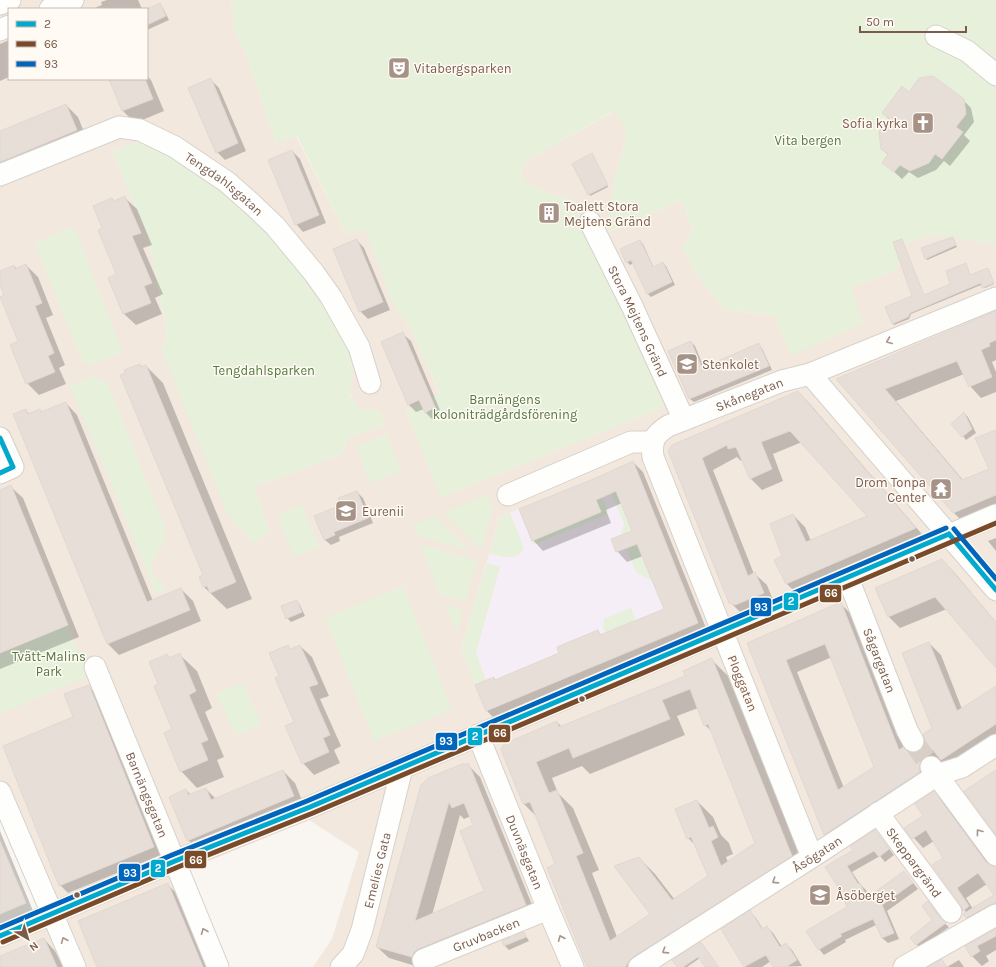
<svg xmlns="http://www.w3.org/2000/svg" width="996" height="967" font-family="Karla,sans-serif">
<style>
.residential{fill:#f2e8de;fill-rule:evenodd}
.education{fill:#f6eef6}
.green{fill:#e7f0db}
.shadow{fill:#0003;fill-rule:evenodd}
.building{fill:#e6ded7;stroke:#e2d8d2;fill-rule:evenodd}
.lines{fill:none;stroke-linecap:round;stroke-linejoin:round}
.minor-tunnel{stroke:#d9cfc7;stroke-width:21;stroke-dasharray:21 10;stroke-linecap:butt}
.minor-casing{stroke:#d7d1cb;stroke-width:23}
.minor{stroke:#fefefd;stroke-width:21}
.bus-1-casing{stroke:#fffaf3;stroke-width:8}
.bus-2-casing{stroke:#fffaf3;stroke-width:8}
.bus-3-casing{stroke:#fffaf3;stroke-width:8}
.bus-1{stroke:#00a9ce;stroke-width:5}
.bus-2{stroke:#7a4b2a;stroke-width:5}
.bus-3{stroke:#0065bd;stroke-width:5}
.oneway{stroke:#a8958b}
.bus-dot{fill:#7a5c4d;stroke:#fffaf3;stroke-width:1.5}
.labels{text-anchor:middle;stroke-width:3;stroke-linejoin:round;paint-order:stroke}
.poi-label{font-size:13px;fill:#7a5c4d;stroke:#fffaf3;text-anchor:start}
.park-label{font-size:13px;fill:#537a41;stroke:#fffaf3}
.street-label{font-size:13px;fill:#7a5c4d;stroke:#fffaf3}
.line-badge{stroke:#fffaf3;stroke-width:1.5}
.badge-label{font-size:11px;text-anchor:middle;font-weight:bold;fill:#fff}
</style>
<rect width="100%" height="100%" fill="#f9f5f0"/>
<path class="residential" d="M0 0H231L234 29 246 54 276 143 296 136 346 234 365 228 393 304 411 329 440 395 406 410 419 441 444 496 668 405 572 199 544 192 523 181 520 171 529 159 615 111 626 129 623 154 617 168 606 233 682 200 693 231 682 249 702 282 725 310 774 315 851 287 895 270 900 262 895 249 915 239 939 235 996 244V967H313L332 939 359 852 309 820 189 869 229 967H0V931L54 910 0 783ZM9 9H147V79H9ZM141 141 356 357 349 393 359 409 377 410 386 424 346 439 343 453 254 487 269 531 162 351 167 332 148 236 112 151Z"/>
<path class="education" d="M633 461 698 623 486 711 461 649 500 517 599 476Z"/>
<path class="green" d="M231 0H996V244L939 235 915 239 895 249 900 262 895 270 851 287 863 323 791 356 774 315 725 310 702 282 682 249 693 231 682 200 605 233 617 168 623 154 626 129 614 111 529 159 520 171 523 181 544 192 572 199 621 298 669 405 444 496 439 494 406 410 440 394 411 329 393 304 365 229 346 234 297 136 276 143 246 54 234 29Z
M141 141 175 156 250 210 326 301 356 357 349 394 359 409 377 410 386 424 346 439 343 453 254 487 269 531 254 544 228 515 162 350 167 331 148 236 112 151Z
M74 226 121 348 118 355 89 365 82 362 35 243Z
M95 376 108 383 166 530C165 534 165 539 164 543 157 556 146 561 155 578 158 583 164 584 167 588L156 594 70 385Z
M387 434 401 471 370 483 356 446Z
M607 472 652 581 636 572 621 535 624 524 603 474Z
M594 478 608 511 606 515 533 545 532 541 601 512 588 481Z
M487 495 493 506 481 549 444 513Z
M302 505 319 547 294 557 277 515Z
M510 513 524 548C516 562 502 557 490 553L500 517Z
M434 516 471 551 416 535 413 525Z
M420 544 477 561 465 602 440 595Z
M487 563 500 567 476 653 486 680 475 685 461 649Z
M403 586 452 709 374 741 325 618Z
M445 605 463 610 457 634Z
M631 608 636 621 606 633 603 627 604 619Z
M68 625 88 676 0 714V654Z
M243 683 262 725 236 735 216 694Z"/>
<path class="shadow" d="M107 0H138L142 9H92L102 5 101 2Z
M160 5 163 8 169 20 147 30V10Z
M9 40V77L0 81V44Z
M147 76 151 80 164 111 135 123 123 111 110 80 113 79H147Z
M211 80 219 88 246 151 225 160 217 152Z
M910 93 963 100 971 108 974 122 964 135 970 141 950 166 944 161 936 170 918 178 909 172 902 179 883 162 888 155 882 149 889 119 883 113Z
M66 105 78 117 88 142 0 178V132Z
M292 151 300 159 326 223 303 232 296 224Z
M593 156 608 187 590 196 589 194Z
M125 198 137 209 152 245 143 248 163 294 155 298 162 314 136 325 124 314 109 278 118 274 103 229 112 199 115 202Z
M953 238 957 247 927 260 926 258Z
M357 240 364 248 390 310 368 319 360 311Z
M902 240 924 296 951 285 965 264 971 276 989 271 994 284 985 288 981 285 911 314 909 319 894 325 892 323 913 297Z
M640 241 643 244 654 268 663 263 666 266 675 285 651 297 648 294 634 263 630 265 627 262Z
M26 265 38 277 53 315 46 318 65 365 59 368 66 384 39 395 27 383 20 342 0 283V272L14 266 17 269Z
M996 312V360L992 362 996 372V392L981 398 970 386 964 374 896 401 963 480 990 469 996 435V511L965 524 954 513 838 379Z
M403 334 411 341 442 415 433 420 425 412 424 409 416 412 408 404Z
M691 342 695 346 704 368 759 345 762 348 772 370 694 402 690 399Z
M140 365 142 367 146 366 163 383 252 599 227 609 204 587 200 577 204 576Z
M798 392 810 404 927 540 798 595 786 583 784 556 793 515 805 527 811 541 869 516 802 442 773 454 783 481 762 490 750 478 742 460 741 461 737 457 713 470 754 574H755L767 585 775 605 742 614 730 602 670 451Z
M66 403 77 415 153 601 181 589 193 601 201 621 119 655 107 643 25 410 30 414 40 410 42 412Z
M964 413 968 417 976 433 966 440 963 436Z
M633 462 643 472 708 633 497 721 487 711 477 685 494 678 496 680 561 654 598 631 602 636 665 610 643 556 627 562 617 551 633 532 622 503 606 510 611 523 543 551 533 540 599 478Z
M11 487 23 498 79 637 0 669V491Z
M357 492 363 498 373 523 339 537 340 541 331 545 325 540 342 506Z
M996 538V551L988 541Z
M942 561 954 572 996 622V666L947 609 900 628 889 617Z
M296 601 300 605 305 616 291 622 287 618Z
M841 604 852 615 907 752 912 754 919 753 924 748 933 729 929 643 941 655 962 709 996 687V743L953 771 943 761 930 770 837 846 825 834 748 643ZM832 657 875 767 844 788 797 672Z
M288 646 291 650 300 646 312 657 329 696 320 699 341 746 334 750 340 763 314 775 303 763 296 723 280 677Z
M167 655 170 659 180 655 197 671 212 708 205 712 224 757 217 760 224 777 197 788 181 771 173 730 159 684Z
M712 660 728 676 808 872 676 956 659 940 651 914 639 858 655 874 675 900 709 876 696 846 688 838 697 801 713 817 721 835 729 843 733 854 726 857 728 862 756 844 713 733 705 725 698 708 677 716 685 735 590 774 582 766 552 778 558 793 573 808 599 870 592 873 617 937 646 945 659 967H588L556 864 537 817 524 804 502 750 557 722 562 727 686 677Z
M89 687 97 695 161 855 68 893 60 885 74 718Z
M468 765 480 777 537 917 419 967 389 958 377 947 422 786ZM460 815 464 819 471 816 474 826 485 891 432 915Z
M283 771 295 783 305 808 200 852 188 840 186 790 191 795 206 789 216 799Z
M934 793 944 802 991 867 996 868V916L976 927 967 918V913L964 910 945 858 934 841 923 848 905 828 924 816ZM987 884 995 895 973 909 966 898Z
M0 831 33 911 0 925Z
M875 831 894 855 885 862 880 856 852 872 860 884 866 890 869 897 904 872 918 889 887 911 899 939 888 943 882 938 876 925 845 940 846 942 824 955 819 949 849 907 842 892 827 868 854 851Z
M167 884 175 892 207 967H98Z
M932 906 943 922 949 927 920 948 911 938 934 920Z
M750 912 756 918 763 929 767 927 773 933 782 947 786 944 792 950 802 966 774 967 771 961 762 967H745L722 930Z
M996 930V950L986 956 989 961 982 966 972 956 966 947Z
M524 933 529 941 509 950 505 946 503 941Z
M44 939 55 951 63 967H0V958Z
M701 943 716 967H706L700 958 687 967H678Z
M959 960 964 967H932L942 961 947 967Z"/>
<path class="building" d="M160 3 166 16 147 25V9Z
M933 76 964 99 966 114 956 127 963 132 942 159 935 154 929 163 910 171 900 165 894 172 882 163 888 154 881 149 879 132 889 118 882 113 902 86 909 92 919 78Z
M211 78 238 143 216 153 188 88Z
M109 79H145L153 99 122 111Z
M66 104 77 130 0 162V131Z
M292 150 319 215 295 225 268 160Z
M592 153 608 185 588 195 572 164Z
M125 196 141 233 132 236 152 283 144 286 151 303 123 314 108 278 116 274 98 230 102 228 93 206 112 198 114 201Z
M953 237 956 245 925 259 921 248Z
M357 239 383 302 359 312 333 249Z
M902 239 924 295 950 284 946 271 966 263 970 275 988 268 994 283 982 288 981 283 910 313 908 317 892 324 885 307 912 296 893 242Z
M640 240 653 267 663 262 672 282 647 294 631 260 626 263 620 249Z
M26 264 42 303 35 306 54 353 48 356 55 372 26 384 10 345 18 341 0 297 4 295 0 285V271L14 265 15 269Z
M996 311V340L989 343 990 346 981 350 992 377 969 387 957 361 885 389 962 480 989 469 975 438 996 430V495L953 513 836 379Z
M403 332 435 407 425 413 419 400 408 405 381 342Z
M691 341 702 368 759 343 769 366 689 399 668 351Z
M140 364 141 367 146 365 236 582 210 593 207 586 203 587 199 577 203 575 120 375 125 373 124 370Z
M798 391 916 528 786 584 774 560 782 556 770 524 793 514 806 542 867 516 790 431 761 442 772 469 750 479 736 447 728 449 727 445 702 458 748 576 755 572 764 593 735 605 729 603 668 451 672 445Z
M66 402 147 602 181 588 190 610 107 644 13 414 26 409 28 414 40 409 41 412Z
M964 412 972 429 962 437 951 424Z
M633 461 698 623 486 711 475 685 494 677 495 680 559 653 557 647 598 630 600 635 664 609 637 544 616 552 611 539 632 531 616 491 596 500 601 512 532 541 519 509 598 477Z
M11 485 68 625 0 653V490Z
M357 491 368 518 334 532 335 535 324 540 314 516 341 505 338 498Z
M942 559 996 622V668L935 597 888 617 875 588Z
M297 600 302 612 286 619 281 606Z
M841 602 899 750 903 747 907 751 912 753 919 751 923 748 925 742 923 734 932 728 902 653 929 642 957 711 996 686V724L941 760 932 749 919 758 921 761 919 768 920 772 824 835 747 643ZM825 644 874 767 838 790 786 660Z
M288 645 290 649 300 645 318 684 309 687 330 735 323 738 329 752 302 764 285 726 294 722 275 678 279 676 269 653Z
M180 653 196 691 189 695 208 740 201 743 208 760 180 772 164 733 172 729 154 686 158 684 149 662 167 654 169 658Z
M712 658 792 856 633 957 625 967H587L547 868 555 864 530 802 523 804 501 750 504 744 557 721 559 727 685 676 683 671ZM690 689 704 726 708 724 755 843 721 866 711 841 718 837 713 826 709 828 697 800 675 809 687 839 691 837 708 876 672 900 639 857 614 866 650 914 610 941 576 856 583 853 557 790 549 793 536 762 569 748 573 758 670 719 662 700Z
M89 685 154 847 59 886 3 746 73 717 64 694Z
M462 764H469L526 905 418 949 414 952 412 957 376 947 421 785 428 778ZM449 802 452 808 464 803 473 825 460 831 484 891 415 921Z
M283 770 294 796 187 841 169 797 186 789 188 795 206 788 211 800Z
M996 770V835L964 791Z
M934 791 986 862 991 866 996 867V903L990 905 966 918 963 914 994 895 978 873 957 888 969 906 963 911 961 905 932 865 943 858 926 830 912 839 904 828 923 816 915 804Z
M875 830 889 849 879 857 874 851 847 866 858 884 860 883 867 898 904 871 913 883 882 905 894 933 882 938 873 919 840 934 842 936 818 950 806 931 847 907 841 892 825 867 853 850 850 846Z
M0 841 26 903 0 914Z
M168 883 203 967H97L78 921Z
M928 901 941 919 946 923 916 945 910 938 932 920 922 906Z
M750 910 762 929 767 926 780 947 786 943 797 960 786 967H773L766 955 744 967 721 929Z
M996 929V936L977 946 980 951 971 957 965 946Z
M524 932 526 937 504 946 502 941Z
M44 938 57 967H0V956Z
M701 942 719 967H705L698 957 683 967H677L672 960Z
M942 959 946 967H928Z"/>
<g class="lines">
<path class="minor-tunnel" d="M913 741 931 767"/>
<g class="minor-casing">
<g id="minor">
<path d="M0 4 10 0"/>
<path d="M50 9 73 0"/>
<path d="M0 30 9 26"/>
<path d="M936 36 967 51 996 75"/>
<path id="s1" d="M0 175 119 127 140 130 175 147 227 182 252 204 275 226 314 273 331 297 359 347 370 383"/>
<path id="s2" d="M590 222 632 306 684 420"/>
<path d="M810 374 996 590"/>
<path d="M0 438 13 467 0 473"/>
<path d="M508 495 631 442H653"/>
<path id="s3" d="M848 578 907 730 913 741"/>
<path id="s4" d="M95 667 218 967"/>
<path id="s5" d="M478 735 548 909 573 967"/>
<path d="M931 767 996 855"/>
<path d="M0 792 75 967"/>
<path id="s6" d="M878 813 951 912"/>
<path id="s7" d="M812 857 653 457C651 441 654 435 668 426L782 381 810 374 996 298"/>
<path d="M0 936 175 861 310 807 996 515"/>
<path id="s8" d="M423 960 548 909"/>
<path id="s9" d="M341 967 353 954 362 930 402 768"/>
<path id="s10" d="M639 967 812 857 937 775 962 767 996 745"/>
<path d="M904 967 996 915"/>
</g>
</g>
<use href="#minor" class="minor"/>
<g class="bus-1-casing">
<path id="bus-1" d="M0 438 13 467 0 473
M949 534 996 590
M0 936 175 861 310 807 949 534"/>
</g>
<g class="bus-2-casing">
<path id="bus-2" d="M3 942 178 867 313 813 996 523"/>
</g>
<g class="bus-3-casing">
<path id="bus-3" d="M954 529 996 579
M0 928 172 855 307 801 946 528"/>
</g>
<use href="#bus-1" class="bus-1"/>
<use href="#bus-2" class="bus-2"/>
<use href="#bus-3" class="bus-3"/>
</g>
<defs><path id="oneway-chevron" d="M-2-3.5L2.5 0L-2 3.5" fill="none" stroke-width="1.6" stroke-linecap="round" stroke-linejoin="round"/></defs>
<g class="oneway">
<use href="#oneway-chevron" transform="translate(889 341) rotate(158)"/>
<use href="#oneway-chevron" transform="translate(979 832) rotate(-127)"/>
<use href="#oneway-chevron" transform="translate(775 881) rotate(147)"/>
<use href="#oneway-chevron" transform="translate(204 931) rotate(-112)"/>
<use href="#oneway-chevron" transform="translate(561 938) rotate(-113)"/>
<use href="#oneway-chevron" transform="translate(64 940) rotate(-113)"/>
<use href="#oneway-chevron" transform="translate(665 951) rotate(147)"/>
</g>
<defs>
<g id="theatre-square" transform="scale(1.15)"><rect x="-9" y="-9" width="18" height="18" rx="4" fill="#a69286" stroke="#fffaf3"/><path d="M-5-5.5Q0-4 5-5.5V0Q5 5 0 6Q-5 5-5 0ZM-3.3-2.5H-1v1.5H-3.3ZM1-2.5H3.3v1.5H1ZM-2.8 1Q0 5.5 2.8 1Z" fill="#fff"/></g>
<g id="church-square" transform="scale(1.15)"><rect x="-9" y="-9" width="18" height="18" rx="4" fill="#a69286" stroke="#fffaf3"/><path d="M-1.2-6h2.4v3.5h3.3v2.4h-3.3V6h-2.4V-.1h-3.3v-2.4h3.3Z" fill="#fff"/></g>
<g id="building-square" transform="scale(1.15)"><rect x="-9" y="-9" width="18" height="18" rx="4" fill="#a69286" stroke="#fffaf3"/><path d="M-4-6H4V6H1V3H-1V6H-4ZM-2.5-4.3h1.7v1.8h-1.7ZM.8-4.3h1.7v1.8H.8ZM-2.5-1h1.7V.8h-1.7ZM.8-1h1.7V.8H.8Z" fill="#fff"/></g>
<g id="school-square" transform="scale(1.15)"><rect x="-9" y="-9" width="18" height="18" rx="4" fill="#a69286" stroke="#fffaf3"/><path d="M0-5L7-2L0 1L-7-2ZM-4 1L0 2.5L4 1V4Q0 6-4 4Z" fill="#fff"/></g>
<g id="temple-square" transform="scale(1.15)"><rect x="-9" y="-9" width="18" height="18" rx="4" fill="#a69286" stroke="#fffaf3"/><path d="M0-6L5-2H3V0L6.5 2.5H4V6H1.5V3h-3V6H-4V2.5H-6.5L-3 0V-2H-5Z" fill="#fff"/></g>
</defs>
<g fill-rule="evenodd">
<use href="#theatre-square" x="399" y="68"/>
<use href="#church-square" x="923" y="123"/>
<use href="#building-square" x="549" y="213"/>
<use href="#school-square" x="687" y="364"/>
<use href="#temple-square" x="941" y="489"/>
<use href="#school-square" x="346" y="511"/>
<use href="#school-square" x="820" y="895"/>
</g>
<g class="bus-dot">
<circle cx="912" cy="559" r="3.5"/>
<circle cx="582" cy="699" r="3.5"/>
<circle cx="77" cy="895" r="3.5"/>
</g>
<g class="labels">
<g class="poi-label">
<text x="414" y="73">Vitabergsparken</text>
<text x="908" y="128" text-anchor="end">Sofia kyrka</text>
<text x="564" y="211">Toalett Stora<tspan x="564" dy="15">Mejtens Gränd</tspan></text>
<text x="702" y="369">Stenkolet</text>
<text x="926" y="487" text-anchor="end">Drom Tonpa<tspan x="926" dy="15">Center</tspan></text>
<text x="362" y="516">Eurenii</text>
<text x="836" y="900">Åsöberget</text>
</g>
<g class="park-label">
<text x="808" y="145">Vita bergen</text>
<text x="264" y="375">Tengdahlsparken</text>
<text x="505" y="404">Barnängens<tspan x="505" dy="15">koloniträdgårdsförening</tspan></text>
<text x="49" y="661">Tvätt-Malins<tspan x="49" dy="15">Park</tspan></text>
</g>
<g class="street-label">
<text dy="5" stroke="none"><textPath href="#s1" startOffset="250">Tengdahlsgatan</textPath></text>
<text dy="5" stroke="none"><textPath href="#s2" startOffset="110">Stora Mejtens Gränd</textPath></text>
<text dy="5" stroke="none"><textPath href="#s7" startOffset="555">Skånegatan</textPath></text>
<text dy="5" stroke="none"><textPath href="#s3" startOffset="88">Sågargatan</textPath></text>
<text transform="translate(743 683) rotate(68)" y="5">Ploggatan</text>
<text dy="5" stroke="none"><textPath href="#s4" startOffset="138">Barnängsgatan</textPath></text>
<text dy="5" stroke="none"><textPath href="#s5" startOffset="126">Duvnäsgatan</textPath></text>
<text dy="5" stroke="none"><textPath href="#s10" startOffset="211">Åsögatan</textPath></text>
<text dy="5" stroke="none"><textPath href="#s6" startOffset="61">Skeppargränd</textPath></text>
<text dy="5" stroke="none"><textPath href="#s9" startOffset="105">Emelies Gata</textPath></text>
<text dy="5" stroke="none"><textPath href="#s8" startOffset="68">Gruvbacken</textPath></text>
</g>
</g>
<g class="line-badge">
<rect x="819" y="584" width="23" height="19" rx="4" fill="#7a4b2a"/>
<rect x="783" y="592" width="16" height="19" rx="4" fill="#00a9ce"/>
<rect x="750" y="597" width="22" height="20" rx="4" fill="#0065bd"/>
<rect x="488" y="724" width="23" height="19" rx="4" fill="#7a4b2a"/>
<rect x="467" y="727" width="16" height="19" rx="4" fill="#00a9ce"/>
<rect x="435" y="732" width="23" height="19" rx="4" fill="#0065bd"/>
<rect x="184" y="850" width="23" height="19" rx="4" fill="#7a4b2a"/>
<rect x="150" y="859" width="16" height="19" rx="4" fill="#00a9ce"/>
<rect x="118" y="863" width="23" height="19" rx="4" fill="#0065bd"/>
</g>
<g class="badge-label">
<text x="831" y="597">66</text>
<text x="791" y="605">2</text>
<text x="761" y="611">93</text>
<text x="500" y="737">66</text>
<text x="475" y="740">2</text>
<text x="446" y="745">93</text>
<text x="196" y="864">66</text>
<text x="158" y="872">2</text>
<text x="130" y="877">93</text>
</g>
<rect x="8" y="8" width="140" height="72" fill="#fffaf3" stroke="#cabbb1"/>
<rect x="16" y="21" width="20" height="6" fill="#00a9ce" stroke="#cabbb1"/>
<text x="44" y="28" font-size="12" fill="#7a5c4d">2</text>
<rect x="16" y="41" width="20" height="6" fill="#7a4b2a" stroke="#cabbb1"/>
<text x="44" y="48" font-size="12" fill="#7a5c4d">66</text>
<rect x="16" y="61" width="20" height="6" fill="#0065bd" stroke="#cabbb1"/>
<text x="44" y="68" font-size="12" fill="#7a5c4d">93</text>
<g transform="translate(28 939) rotate(142)" stroke="#fffaf3" stroke-width="3" paint-order="stroke">
<path d="M0-3L7 15L0 10L-7 15Z" fill="#7a5c4d"/>
<text y="-6" font-size="11" font-weight="bold" text-anchor="middle" fill="#7a5c4d">N</text>
</g>
<path d="M860 26v6h106v-6" fill="none" stroke="#7a5c4d" stroke-width="2"/>
<text x="866" y="26" font-size="12" fill="#7a5c4d" stroke="#fffaf3" stroke-width="3" paint-order="stroke">50 m</text>
</svg>
